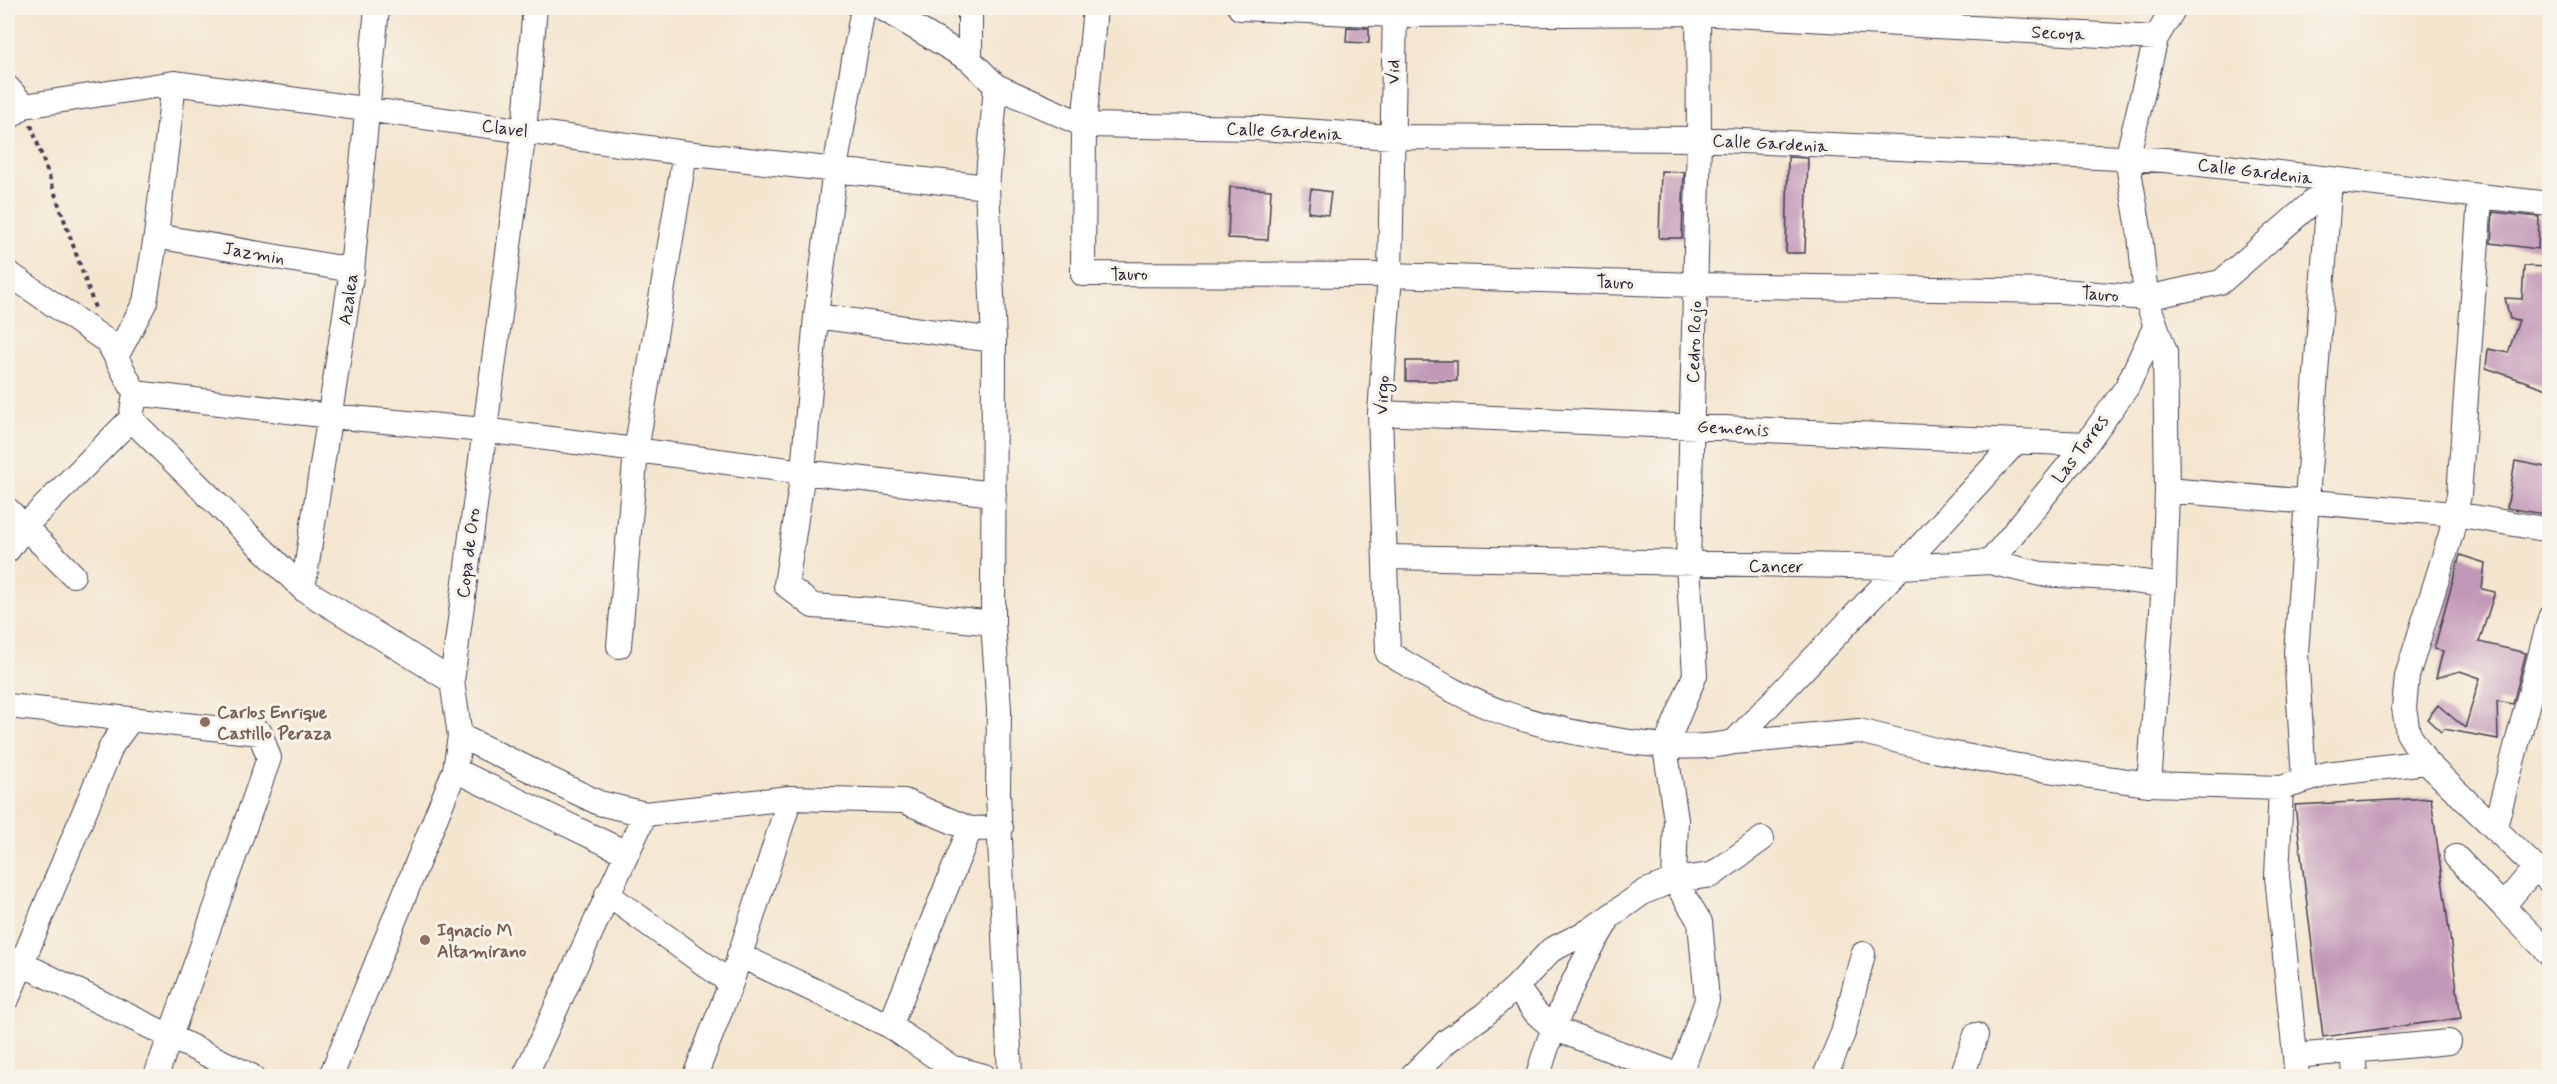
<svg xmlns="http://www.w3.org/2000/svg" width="2557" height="1084" font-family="Mynerve,sans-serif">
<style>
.building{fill:#c298b8}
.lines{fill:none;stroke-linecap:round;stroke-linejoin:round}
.minor-casing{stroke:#423f51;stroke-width:26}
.path{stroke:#423f51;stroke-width:4;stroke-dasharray:4.5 4.5;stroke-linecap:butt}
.minor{stroke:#fff;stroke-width:24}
.education-dot{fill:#8d6e63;stroke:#f7f3e8;stroke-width:2}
.labels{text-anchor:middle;stroke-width:6;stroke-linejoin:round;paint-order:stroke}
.street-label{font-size:18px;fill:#22223b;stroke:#f7f3e8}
.education-label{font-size:18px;font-weight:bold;fill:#785e54;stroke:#f7f3e8;text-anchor:start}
</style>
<rect width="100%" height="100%" fill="#f7f3e8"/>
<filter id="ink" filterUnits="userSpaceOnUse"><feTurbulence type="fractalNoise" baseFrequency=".0167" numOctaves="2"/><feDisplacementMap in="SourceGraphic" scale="12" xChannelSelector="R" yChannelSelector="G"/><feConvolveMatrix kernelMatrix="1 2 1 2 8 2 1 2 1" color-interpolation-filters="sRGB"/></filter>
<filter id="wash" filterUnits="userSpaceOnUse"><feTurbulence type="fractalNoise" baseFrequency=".008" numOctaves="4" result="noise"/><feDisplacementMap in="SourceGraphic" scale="24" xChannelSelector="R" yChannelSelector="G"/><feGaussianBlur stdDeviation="1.35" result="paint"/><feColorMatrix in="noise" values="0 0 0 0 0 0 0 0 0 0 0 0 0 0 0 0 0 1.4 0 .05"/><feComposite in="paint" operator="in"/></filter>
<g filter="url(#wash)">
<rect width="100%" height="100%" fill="#f4e5cf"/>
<g id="blocks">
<path class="building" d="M1347 27 1369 28V43L1346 42Z
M1788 157 1808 158 1805 253H1786Z
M1661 171 1684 172 1682 238H1659Z
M1230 187 1271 190 1268 240 1228 238Z
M1311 189 1331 192 1328 215 1308 212Z
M2493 212 2539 217 2538 249 2491 243Z
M2524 266 2550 267V390L2486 368 2488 349 2508 353 2519 320 2510 319 2505 298 2522 299Z
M1406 361H1457V381H1406Z
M2515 461 2550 468V515L2507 508Z
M2460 555 2485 563 2482 589 2495 592 2479 642 2526 653 2513 704 2497 701 2498 739 2444 729 2441 732 2427 719 2438 705 2465 728 2480 678 2460 671 2436 678 2443 651 2434 649Z
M2431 798 2461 1018 2323 1037 2295 805Z"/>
</g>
</g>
<g filter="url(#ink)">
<use href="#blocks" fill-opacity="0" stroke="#423f51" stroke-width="1.5"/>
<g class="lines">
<g class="minor-casing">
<path id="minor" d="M863 8 835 169 816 316 803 472 786 585 813 606 873 610 993 623
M882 8 970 60 996 86 1084 125 1258 128 1392 137 1699 139 2165 160 2550 204
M970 8V60
M1095 8 1084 125 1083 274 1390 275 1696 285 2061 291 2146 298 2221 282 2330 187
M1240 8 1395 15 1698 13 2156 38
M1395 8 1390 275 1380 413 1388 653C1427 676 1467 701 1510 715 1569 734 1674 756 1734 742L1859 731 1939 751 2018 766 2149 784 2281 788 2327 774 2426 762
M996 86 987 187 994 340 993 623 999 709 998 793 1010 1076
M8 88 24 106
M8 118 24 106 174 83 685 153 987 187
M2480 198 2459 495 2451 534 2407 676 2404 708 2408 733 2426 762 2550 882
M156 236 352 270
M8 273 108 342 135 393
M816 316 994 340
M116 357 145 302 156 236 174 83
M1380 413 2086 444
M131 419 303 589 452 681
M2167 490 2455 514 2550 530
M8 510 73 575
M8 550 24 527 131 419 135 393 330 416 484 430 803 472 994 494
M1386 557 1901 567 1990 562 2041 574 2111 578 2164 585
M1990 562 2086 444 2127 387 2155 327
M303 589 352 270 377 8
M619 646 636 451 685 153
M8 706 260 733 269 758 156 1076
M460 736 599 803 645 814 790 798 904 801 970 829 1001 828
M1734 742 1901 567 2015 443
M455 770 626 853
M2304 779 2296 653 2330 179
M2149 784 2164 585 2167 490 2165 352 2146 298 2140 235 2127 159 2156 38 2174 8
M2281 788 2277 876 2297 1076
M2495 827 2550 618
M2456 857 2503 906 2535 868
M607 894 731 983
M2503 906 2550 954
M739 955 890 1026 951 1067 984 1076
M8 957 251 1076
M1516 987 1551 950 1589 931 1644 892 1674 880 1712 875 1762 839
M8 997 112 745 131 719
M890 1026 970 829
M2353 1051 2355 1076
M2295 1056 2449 1042
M331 1076 455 770 460 736 452 681 524 131 535 8
M525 1076 645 814
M695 1076 731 983 790 798
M1412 1076 1447 1041 1484 1015 1516 987 1536 1013 1553 1028 1680 1076 1707 1000 1700 922 1674 880 1676 820 1665 747 1695 675 1688 565 1699 139 1698 8
M1538 1076C1553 1022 1576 971 1606 923
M1825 1076 1843 1033 1863 954
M1962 1076 1976 1035"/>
</g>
<path class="path" d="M31 125 95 308"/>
<use href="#minor" class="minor"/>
</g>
</g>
<g class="education-dot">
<circle cx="205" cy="722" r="6"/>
<circle cx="425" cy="940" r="6"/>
</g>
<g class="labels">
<g class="street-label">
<text transform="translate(2058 33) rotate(3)" y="6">Secoya</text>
<text transform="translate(1393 72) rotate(-88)" y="6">Vid</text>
<text transform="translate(505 128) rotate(8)" y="6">Clavel</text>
<text transform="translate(1284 131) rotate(3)" y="6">Calle Gardenia</text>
<text transform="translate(1770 143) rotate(3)" y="6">Calle Gardenia</text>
<text transform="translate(2255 171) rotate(7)" y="6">Calle Gardenia</text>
<text transform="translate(254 253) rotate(10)" y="6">Jazmin</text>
<text x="1129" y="280">Tauro</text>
<text transform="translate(1615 282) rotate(2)" y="6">Tauro</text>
<text transform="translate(2100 294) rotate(5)" y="6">Tauro</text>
<text transform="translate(348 299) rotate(-82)" y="6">Azalea</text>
<text transform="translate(1694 342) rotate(-88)" y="6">Cedro Rojo</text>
<text transform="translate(1382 395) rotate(-87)" y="6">Virgo</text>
<text transform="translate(1733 428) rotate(3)" y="6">Gemenis</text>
<text transform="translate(2080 449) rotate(-53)" y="6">Las Torres</text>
<text transform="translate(468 553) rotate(-83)" y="6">Copa de Oro</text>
<text transform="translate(1776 566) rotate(1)" y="6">Cancer</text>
</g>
<g class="education-label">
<text x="217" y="718">Carlos Enrique<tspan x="217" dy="21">Castillo Peraza</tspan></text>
<text x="437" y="936">Ignacio M<tspan x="437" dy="21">Altamirano</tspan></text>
</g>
</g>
<rect width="2557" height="1084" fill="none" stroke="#f7f3e8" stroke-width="30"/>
</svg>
